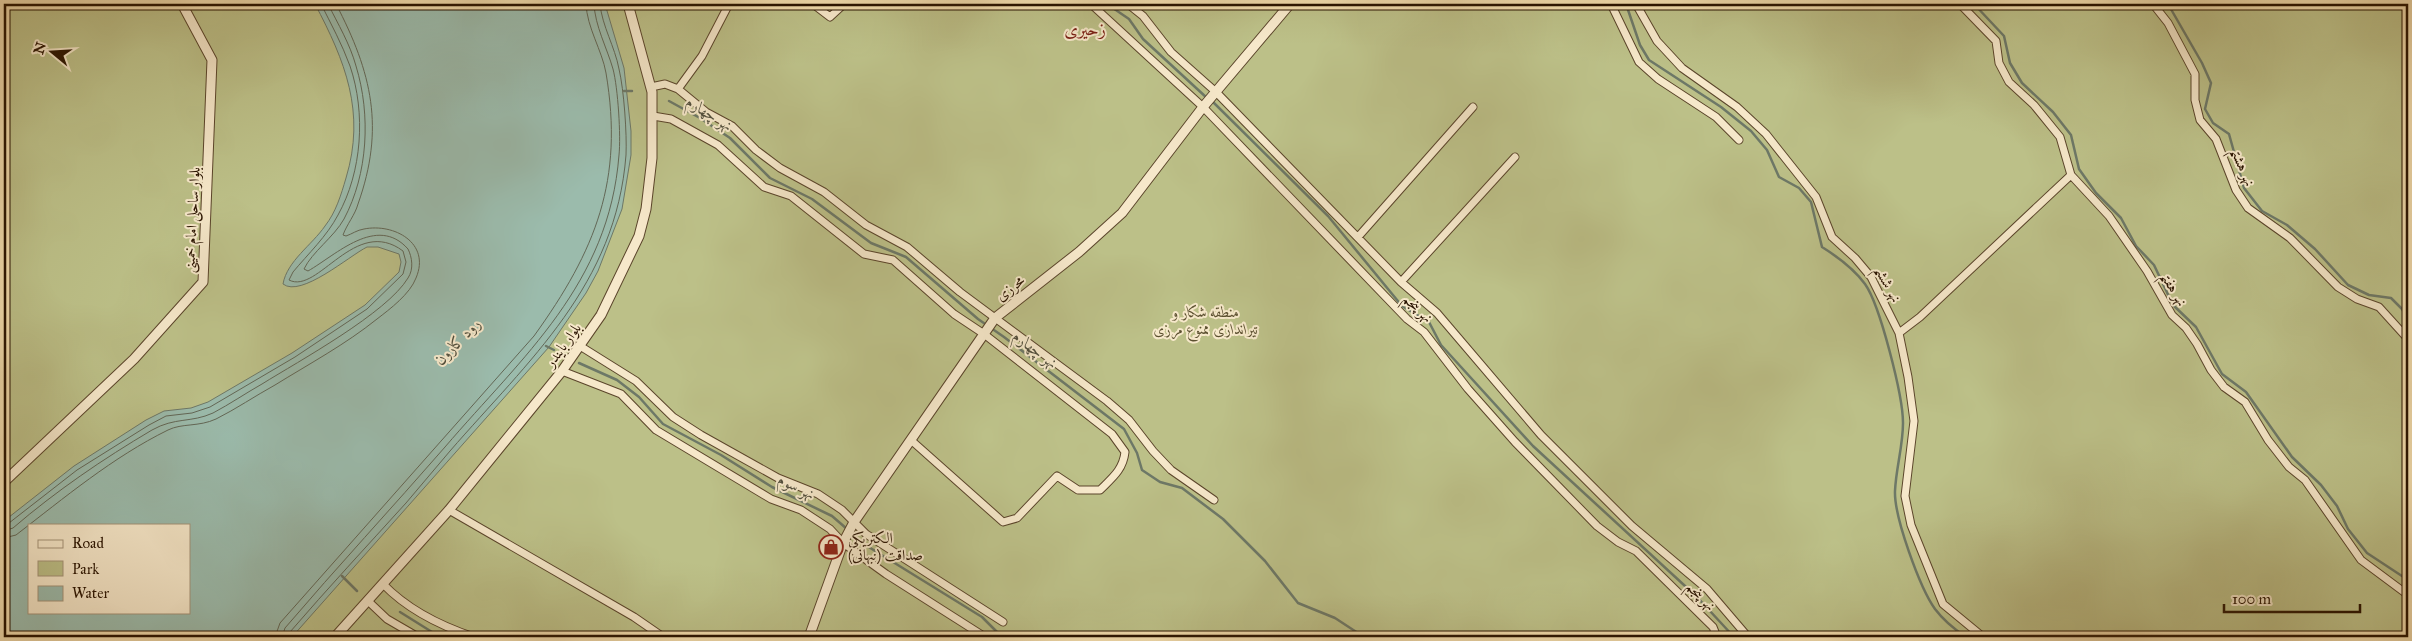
<svg xmlns="http://www.w3.org/2000/svg" width="2412" height="641" font-family="'IM FELL Great Primer',Amiri,serif">
<style>
.green{fill:#bcc088;stroke:#726a44;fill-rule:evenodd}
.water{fill:#9bbbac;stroke:#6d7867;fill-rule:evenodd}
.lines{fill:none;stroke-linecap:round;stroke-linejoin:round}
.shore{stroke:#626756;stroke-width:1}
.stream{stroke:#6d7867;stroke-width:2.5}
.minor-casing{stroke:#5b452b;stroke-width:9}
.tertiary-casing{stroke:#5b452b;stroke-width:11}
.minor{stroke:#f6e8ca;stroke-width:7}
.tertiary{stroke:#f6e8ca;stroke-width:9}
.labels{text-anchor:middle;stroke-width:4;stroke-linejoin:round;paint-order:stroke}
.street-label{font-size:15px;fill:#291300;stroke:#f6e8ca}
.park-label{font-size:15px;font-style:italic;fill:#5c5030;stroke:#f6e8ca}
.poi-label{font-size:15px;fill:#291300;stroke:#f6e8ca;text-anchor:start}
.water-label{font-size:16px;font-style:italic;fill:#514e3c;stroke:#f6e8ca}
.quarter-label{font-size:18px;fill:#7a1f14;stroke:#f6e8ca}
</style>
<rect width="100%" height="100%" fill="#f1dcad"/>
<filter id="stains"><feTurbulence type="fractalNoise" baseFrequency=".004" numOctaves="4"/><feColorMatrix values="0 0 0 0 .2 0 0 0 0 .09 0 0 0 0 .02 0 0 0 .5 -.17"/></filter>
<radialGradient id="worn" r=".72"><stop offset=".6" stop-color="#630" stop-opacity="0"/><stop offset="1" stop-color="#630" stop-opacity=".3"/></radialGradient>
<path class="green" d="M4 4H2408V637H4ZM29 525H189V612H29Z"/>
<path class="water" d="M315 4H605L624 68 631 131V155L622 209 598 271 586 293 549 347 292 637H4V521L74 466 146 420 164 411 191 408 208 402 292 353 365 305 399 272 401 262 399 254 378 247H367C349 256 301 298 283 284 287 261 312 245 325 226 336 212 341 195 346 178 366 112 345 61 315 4ZM29 525H189V612H29Z"/>
<g class="lines">
<path class="shore" d="M4 525 9 523 77 470 149 425 166 416 192 413 210 407 295 357 367 309 403 274 406 262 403 251C355 215 318 295 289 280L293 272C308 254 327 236 338 215 362 172 366 113 350 66 342 44 331 24 321 4
M4 531 13 528C56 491 103 459 152 430 175 417 191 423 213 413 230 404 246 393 262 384 299 361 387 313 408 278 414 269 412 257 408 249 377 214 336 255 308 271L304 269C312 252 334 237 344 219 368 174 371 115 356 66 350 44 338 24 328 4
M4 538 16 535C64 498 113 457 168 430 182 423 199 427 216 419 236 409 255 396 275 385 309 364 346 344 377 319 390 309 410 294 416 278 431 243 394 223 364 229 357 230 352 234 346 236L343 235C347 224 355 215 358 204 385 128 372 73 336 4
M275 637 280 623 534 336C596 250 624 180 606 73 602 50 587 28 586 4
M282 637 285 628C337 567 392 508 445 447 523 356 609 284 619 155 621 136 618 88 613 69 607 48 595 26 594 4
M289 637 290 632C328 588 367 546 406 503 421 486 435 468 450 451 529 360 616 285 626 155 627 134 624 90 619 69 615 47 602 26 600 4"/>
<path class="stream" d="M1107 4 1129 19 1143 39 1207 98
M1626 4 1640 45 1649 60 1721 107 1751 131 1767 150 1779 177 1799 188 1811 202 1822 247C1838 257 1854 269 1865 284 1880 305 1903 396 1903 423 1903 446 1896 468 1895 491 1894 517 1920 588 1935 609 1944 621 1954 629 1966 637
M1974 4 2004 36 2010 63 2022 83 2053 112 2071 135 2079 169 2096 193 2121 218 2136 246 2154 265 2173 305 2196 327 2222 374 2246 392 2292 457 2321 485 2337 506 2348 529 2367 553 2408 580
M2168 4 2202 63 2211 83 2205 109 2213 123 2229 134 2244 188 2262 211 2287 225 2315 249 2348 285 2369 295 2391 298 2402 309 2408 321
M624 91H632
M669 101 700 118 730 138 770 178 812 199 871 243 906 257 978 319 1004 337 1124 429 1137 453 1142 470 1160 482 1182 488 1223 519 1265 561 1298 603 1335 618 1364 637
M1212 101 1328 216 1402 306 1429 322 1441 345 1533 446 1697 597 1734 637
M546 346 554 350
M579 363 617 380 639 397 663 424 721 455 772 487 832 516 847 529
M851 533 859 541 982 617 1002 637
M342 576 357 591
M400 612 440 637"/>
<g class="minor-casing">
<path id="minor" d="M813 4 830 17 844 4
M1091 4 1203 107 1407 319 1424 332 1468 389 1515 442 1597 526 1618 542 1636 551 1713 627 1717 637
M1128 4 1143 16 1171 52 1216 92 1401 282 1437 313 1541 435 1632 526 1707 589 1748 637
M1611 4 1639 62 1658 79 1716 117 1739 140
M1636 4 1657 41 1682 68 1737 107 1766 134 1816 197 1832 237 1855 258 1871 277 1899 333 1908 377 1914 421 1905 496 1911 525 1943 604 1983 637
M1960 4 1996 41 1999 63 2009 82 2034 105 2060 137 2071 175 2109 216 2147 271 2172 315 2186 328 2197 344 2211 370 2224 387 2245 402 2268 440 2289 467 2305 480 2361 560 2408 595
M2153 4 2168 23 2195 74V100L2200 120 2216 139 2236 190 2248 208 2290 238 2338 287 2357 299 2379 307 2408 339
M651 87 665 84 678 89 706 112 732 126 756 150 780 168 824 192 866 225 907 247 960 292 1107 401 1129 420 1153 451 1171 470 1214 500
M678 89 702 56 729 4
M653 116 671 119 718 145 764 187 791 196 864 254 893 260 954 314 984 334 1112 434 1125 452C1123 470 1112 478 1100 490H1078L1057 476 1017 518 1003 522 912 441
M1358 237 1473 107
M1401 282 1515 157
M1899 333 1920 317 2071 175
M580 346 636 381 673 417 701 435 778 478 818 494 842 510 866 534 1003 622
M562 371 621 394 656 430 771 499 801 510 830 529 843 543 886 574 985 637
M449 510 634 617 663 637
M383 584C407 609 441 626 474 637
M368 601 387 619 418 637"/>
</g>
<g class="tertiary-casing">
<path id="tertiary" d="M4 482 134 359 203 282 212 60 182 4
M335 637 449 510 562 371 601 315 639 236 646 209 652 158V92L628 4
M809 637 843 543 854 522 995 318 1079 252 1122 213 1203 107 1290 4"/>
</g>
<use href="#minor" class="minor"/>
<use href="#tertiary" class="tertiary"/>
</g>
<defs>
<g id="shop-ring" transform="scale(1.25)"><circle r="9.5" fill="#f6e8ca" stroke="#8f2418" stroke-width="1.5"/><path d="M-5-2.5h2.3a2.7 3.5 0 0 1 5.4 0H5L5.5 6h-11ZM-1.5-2.5h3a1.5 2.3 0 0 0-3 0Z" fill="#8f2418"/></g>
</defs>
<g fill-rule="evenodd">
<use href="#shop-ring" x="831" y="547"/>
</g>
<g class="labels">
<g class="street-label">
<text transform="translate(2243 167) rotate(67)" y="5">نهر هشتم</text>
<text transform="translate(192 220) rotate(-87)" y="5">بلوار ساحلی امام خمینی</text>
<text transform="translate(1888 284) rotate(61)" y="5">نهر ششم</text>
<text transform="translate(1010 288) rotate(-38)" y="5">محرزی</text>
<text transform="translate(2174 289) rotate(59)" y="5">نهر هفتم</text>
<text transform="translate(1418 308) rotate(43)" y="5">نهر پنجم</text>
<text transform="translate(563 345) rotate(-54)" y="5">بلوار بایندر</text>
<text transform="translate(1701 596) rotate(45)" y="5">نهر پنجم</text>
</g>
<g class="park-label">
<text x="1206" y="317">منطقه شکار و<tspan x="1206" dy="17">تیراندازی ممنوع مرزی</tspan></text>
</g>
<g class="poi-label">
<text x="848" y="543">الکتریکی<tspan x="848" dy="17">صداقت (نبهانی)</tspan></text>
</g>
<g class="water-label">
<text transform="translate(710 113) rotate(32)" y="6">نهر چهارم</text>
<text transform="translate(457 341) rotate(-46)" y="6">رود کارون</text>
<text transform="translate(1036 349) rotate(37)" y="6">نهر چهارم</text>
<text transform="translate(797 486) rotate(26)" y="6">نهر سوم</text>
</g>
<g class="quarter-label">
<text x="1085" y="35">زحیری</text>
</g>
</g>
<rect width="2412" height="641" fill="none" stroke="#f1dcad" stroke-width="20"/>
<rect x="5" y="5" width="2402" height="631" fill="none" stroke="#291300" stroke-width="2.5"/>
<rect x="10" y="10" width="2392" height="621" fill="none" stroke="#291300"/>
<rect x="28" y="524" width="162" height="90" fill="#f6e8ca" stroke="#a49379"/>
<rect x="38" y="540" width="25" height="8" fill="#f6e8ca" stroke="#a49379"/>
<text x="72" y="548" font-size="15" fill="#291300">Road</text>
<rect x="38" y="561" width="25" height="15" fill="#bcc088" stroke="#a49379"/>
<text x="72" y="574" font-size="15" fill="#291300">Park</text>
<rect x="38" y="586" width="25" height="15" fill="#9bbbac" stroke="#a49379"/>
<text x="72" y="598" font-size="15" fill="#291300">Water</text>
<g transform="translate(52 52) rotate(288)" stroke="#f6e8ca" stroke-width="4" paint-order="stroke">
<path d="M0-4L9 19L0 12L-9 19Z" fill="#291300"/>
<text y="-8" font-size="14" font-weight="bold" text-anchor="middle" fill="#291300">N</text>
</g>
<path d="M2224 604v8h136v-8" fill="none" stroke="#291300" stroke-width="2.5"/>
<text x="2232" y="604" font-size="15" fill="#291300" stroke="#f6e8ca" stroke-width="4" paint-order="stroke">100 m</text>
<rect width="100%" height="100%" filter="url(#stains)"/>
<rect width="100%" height="100%" fill="url(#worn)"/>
</svg>
